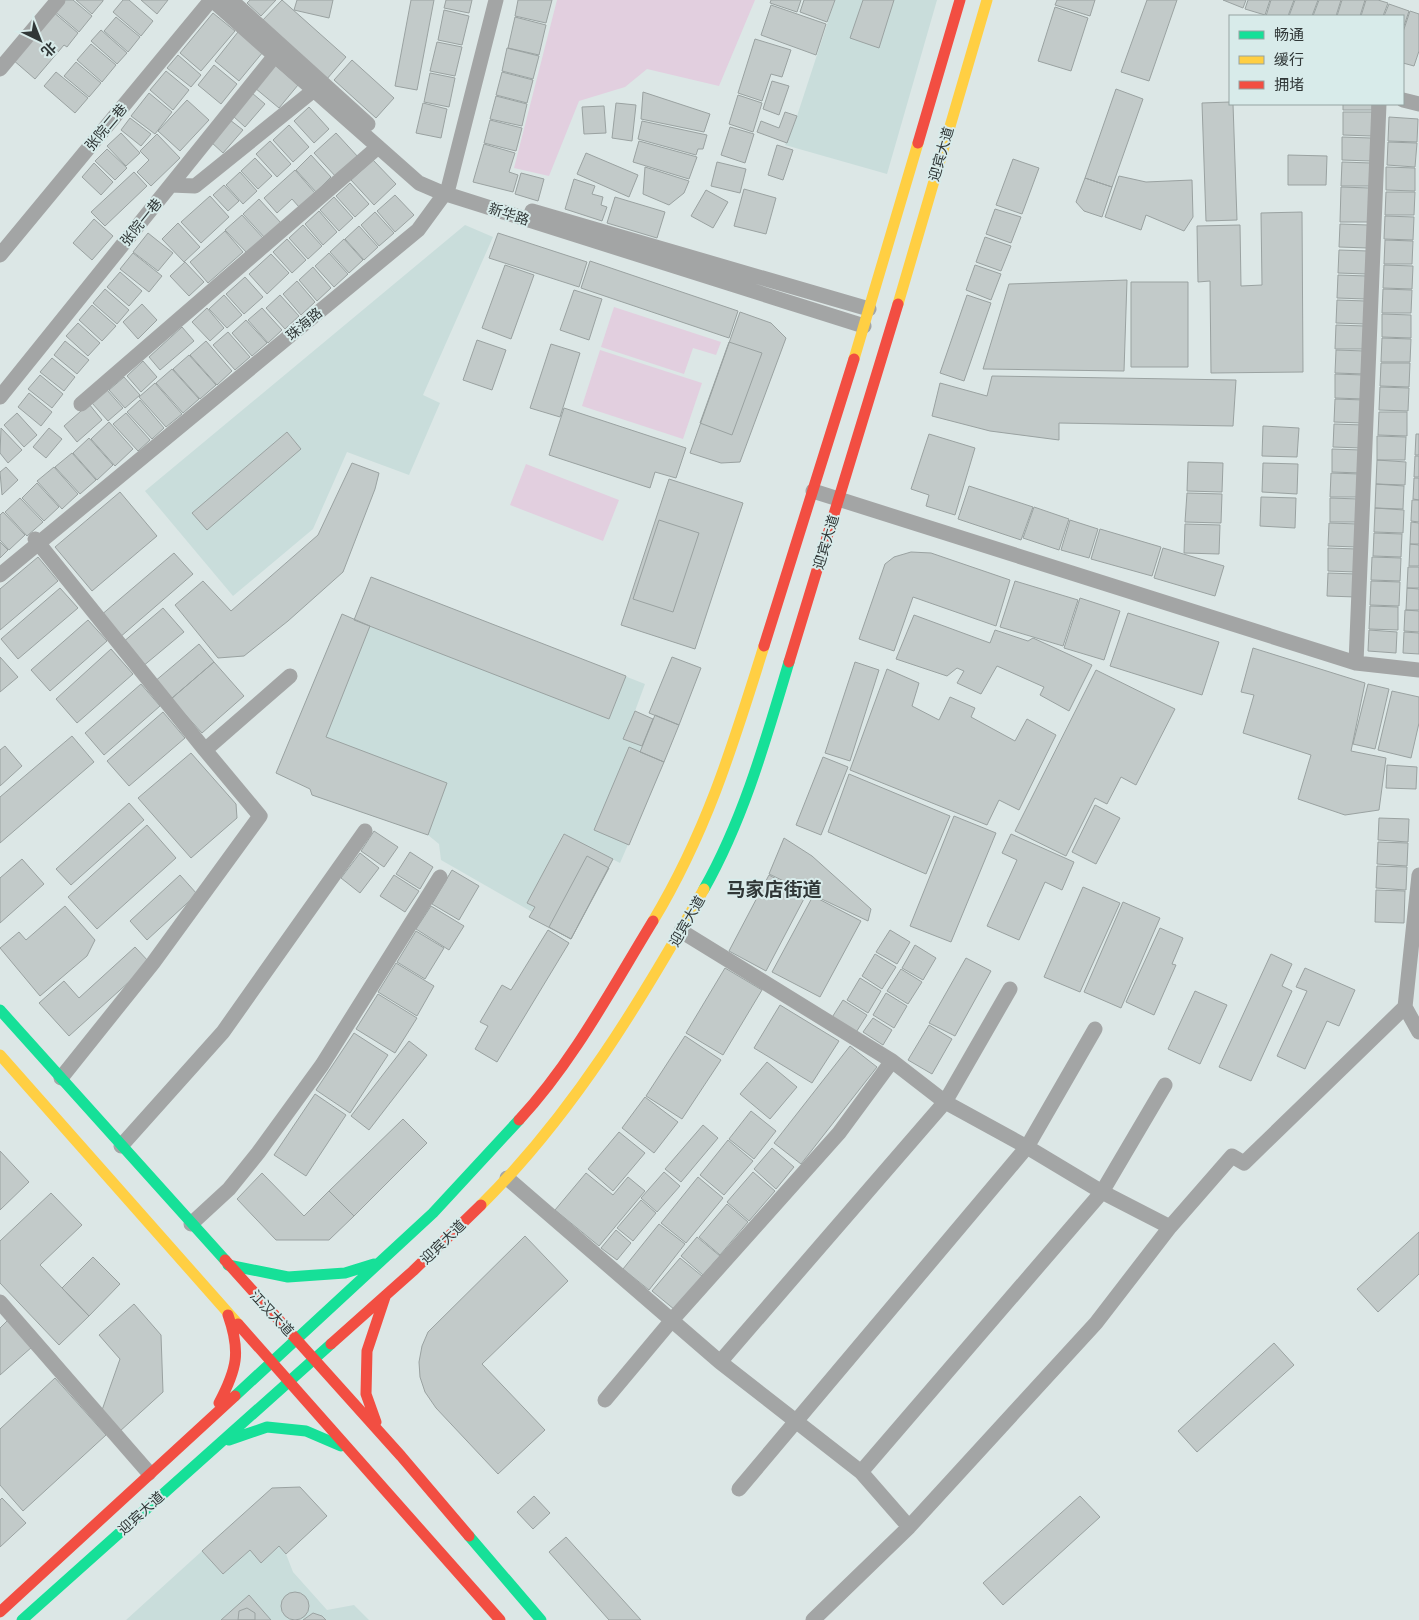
<svg xmlns="http://www.w3.org/2000/svg" width="1419" height="1620" font-family="'PT Sans','Noto Sans SC',sans-serif">
<style>
.built{fill:#c9dddb}
.green{fill:#e2cfdf}
.building{fill:#c2cac9;stroke:#9aa2a1}
.lines{fill:none;stroke-linecap:round;stroke-linejoin:round}
.street{stroke:#a3a5a5;stroke-width:15}
.fast{stroke:#16e098;stroke-width:11}
.slow{stroke:#ffcf43;stroke-width:11}
.jam{stroke:#f24e42;stroke-width:11}
.labels{text-anchor:middle;stroke-width:4;stroke-linejoin:round;paint-order:stroke}
.street-label{font-size:14px;fill:#303737;stroke:#d8ebea}
.district-label{font-size:19px;font-weight:bold;fill:#303737;stroke:#d8ebea}
</style>
<rect width="100%" height="100%" fill="#dce7e6"/>
<path class="built" d="M835 0H937L887 174 785 145 797 116Z
M465 225 493 237 423 395 440 403 409 475 347 452 313 529 233 596 145 491Z
M371 577 645 684 635 711 653 719 639 752 664 762 620 863 563 834 528 903 535 907 532 912 441 860 439 844 428 835 312 795 310 788 276 773 342 614 354 620Z
M279 1546 286 1554 293 1572 327 1610 354 1605 369 1620H126L202 1551 223 1574 250 1550 261 1563Z"/>
<path class="green" d="M557 0H755L719 86 647 69 625 87 579 101 549 176 514 168Z
M614 307 721 342 716 355 693 348 684 374 601 347Z
M600 350 702 383 683 439 582 406Z
M526 464 619 500 603 541 510 505Z"/>
<path class="building" d="M62 0H73L92 16 79 32 53 10Z
M76 0H103V1L92 14Z
M123 0H129L153 21 141 36 113 12Z
M141 0H168L157 14Z
M250 0H276L261 16 247 3Z
M282 0 346 57 326 80 261 22Z
M297 0H333L329 18 294 10Z
M411 0H434L417 90 395 86Z
M446 0H472L469 13 444 8Z
M518 0H552L546 23 515 16Z
M771 0H801L797 12 770 3Z
M804 0H835L827 22 800 12Z
M863 0H894L879 48 850 38Z
M1057 0H1095L1090 16 1055 5Z
M1147 0H1177L1149 81 1121 72Z
M1223 0H1246L1243 8Z
M1248 0H1270L1265 15 1245 9Z
M1271 0H1294L1288 16H1266Z
M1295 0H1318L1312 16H1289Z
M1319 0H1341L1336 16H1313Z
M1342 0H1365L1360 16H1337Z
M1366 0H1378L1388 3 1383 16H1361Z
M1389 4 1409 11 1403 29V16H1384Z
M771 5 826 24 816 55 761 35Z
M1055 7 1088 18 1071 71 1038 61Z
M444 10 469 16 462 45 438 40Z
M52 11 78 33 67 47 64 45 35 79 12 59Z
M1410 11 1419 14V51L1414 66 1403 63V32Z
M213 13 235 31 201 71 180 53Z
M116 17 140 37 128 52 104 31Z
M515 17 546 25 539 55 508 48Z
M101 30 127 53 117 64 91 41Z
M238 32 263 52 239 81 215 61Z
M755 39 791 50 782 77 771 74 762 101 738 93Z
M437 42 462 47 455 76 430 71Z
M91 44 116 65 102 82 77 60Z
M507 48 539 56 533 79 502 71Z
M178 55 201 75 191 87 167 68Z
M352 60 394 98 376 118 334 80Z
M76 62 101 83 89 97 64 76Z
M214 65 237 84 221 104 198 85Z
M275 65 298 85 279 108 255 88Z
M166 71 189 90 173 110 150 90Z
M56 72 88 98 75 113 44 86Z
M502 72 533 80 527 103 496 95Z
M430 73 455 78 449 107 424 102Z
M772 81 789 86 779 115 763 109Z
M1116 89 1143 99 1112 187 1085 178Z
M643 92 710 114 704 132 641 119Z
M149 93 172 112 155 134 131 116Z
M252 93 265 104 245 127 233 116Z
M738 95 762 103 753 132 729 124Z
M496 96 527 104 522 126 490 119Z
M187 100 209 120 180 151 158 131Z
M1230 102 1233 104 1237 220 1206 221 1202 103Z
M423 103 447 109 441 138 416 133Z
M616 103 636 105 632 141 612 138Z
M1343 104H1372V110H1343Z
M604 106 606 133 584 134 582 107Z
M309 107 329 129 314 143 294 121Z
M785 112 797 116 787 143 757 132 761 121 779 128Z
M1343 112H1372V136L1343 135Z
M1389 117 1418 119 1417 142 1388 141Z
M130 118 151 134 141 146 121 130Z
M230 120 243 130 223 153 211 142Z
M490 120 522 128 516 151 484 143Z
M642 121 707 135 703 149H698L696 155 638 139Z
M289 125 309 147 293 162 273 140Z
M730 127 754 134 745 163 721 155Z
M121 133 140 153 126 166 107 146Z
M336 133 359 158 337 178 314 153Z
M157 134 180 158 151 186 137 172 149 160 140 151Z
M1342 137 1371 138V161L1342 160Z
M270 141 291 164 277 177 256 154Z
M639 141 697 157 689 179 633 162Z
M1388 142 1417 143 1415 167 1387 165Z
M484 144 515 153 509 172 518 175 513 192 473 182Z
M777 145 793 150 783 180 768 175Z
M107 149 127 168 115 180 95 161Z
M586 153 638 175 629 197 577 174Z
M311 155 331 177 316 192 296 170Z
M1288 155 1327 156 1326 185H1288Z
M255 158 272 176 258 189 241 171Z
M1013 159 1039 168 1022 214 996 205Z
M373 160 396 184 374 205 351 180Z
M717 162 746 169 740 193 711 186Z
M1342 162 1371 163 1370 186H1341Z
M94 163 113 182 101 195 82 177Z
M645 167 689 181 684 193 669 205 643 194Z
M1386 167 1415 168V191L1386 190Z
M295 170 315 193 299 207 292 199 277 213 264 198Z
M134 172 147 186 105 226 91 212Z
M240 172 257 191 243 204 226 185Z
M521 173 544 179 538 201 515 194Z
M1119 176 1146 182 1192 180 1193 217 1184 231 1146 215 1141 230 1105 217Z
M1085 178 1112 187 1102 217 1084 211 1076 202Z
M574 179 595 186 592 194 603 197 601 205 607 207 602 221 565 209Z
M350 183 369 204 355 217 336 196Z
M224 185 239 201 228 211 213 195Z
M1341 187 1370 188 1369 222H1340Z
M744 189 776 198 766 234 734 226Z
M706 190 728 202 713 228 691 216Z
M1386 192H1415L1414 215H1385Z
M395 195 414 215 395 232 377 211Z
M210 196 229 217 201 243 181 222Z
M334 197 353 218 339 231 320 210Z
M615 197 665 212 657 238 607 223Z
M259 199 281 223 265 238 243 214Z
M995 209 1021 217 1011 243 986 234Z
M319 211 337 232 323 245 305 224Z
M375 212 394 233 379 246 361 225Z
M1302 212 1303 372 1211 373 1210 281 1198 282 1197 226 1240 225 1241 286 1262 285 1261 213Z
M242 215 264 239 248 254 225 230Z
M1385 216 1414 217 1413 240 1384 239Z
M94 219 113 236 92 260 73 243Z
M178 223 200 247 184 262 162 239Z
M1340 224 1368 225V248L1339 247Z
M303 225 322 246 308 259 289 238Z
M359 226 378 247 364 260 345 239Z
M225 231 243 252 208 283 190 262Z
M148 233 173 253 158 271 133 252Z
M498 233 587 262 579 287 489 258Z
M985 237 1011 246 1001 271 976 262Z
M287 239 306 260 292 273 273 252Z
M344 239 363 260 349 273 330 252Z
M1385 240 1413 241 1412 264H1384Z
M1339 250 1368 251 1367 274 1338 273Z
M133 253 162 276 149 292 120 269Z
M329 253 348 274 334 287 315 266Z
M271 254 289 273 267 294 249 274Z
M590 261 738 311 729 338 581 288Z
M185 262 204 282 189 296 170 276Z
M505 265 534 275 511 339 482 328Z
M975 265 1001 274 991 300 966 290Z
M1384 265 1413 266 1412 289 1383 288Z
M313 267 331 288 317 301 299 280Z
M120 272 142 291 129 306 107 287Z
M1338 275 1367 276 1366 299 1337 298Z
M245 277 263 297 244 314 226 294Z
M1127 280 1124 371 983 369 1009 284Z
M297 281 315 302 301 315 283 294Z
M1131 282H1188V367H1131Z
M105 289 129 310 117 324 93 303Z
M1383 289 1412 290 1411 313H1382Z
M574 290 602 299 589 340 560 330Z
M224 295 242 315 227 328 209 309Z
M280 295 299 316 285 329 266 308Z
M967 295 991 303 964 381 940 373Z
M1337 300 1366 301 1365 324 1336 323Z
M142 304 157 320 138 339 123 322Z
M92 305 116 326 102 341 79 320Z
M207 308 224 328 210 341 192 322Z
M262 308 282 330 268 343 248 320Z
M740 312 771 323 786 338 740 462 721 463 690 453Z
M1382 314 1411 315V338L1382 337Z
M246 320 267 343 252 356 232 333Z
M78 323 100 343 88 356 66 336Z
M1336 325 1365 326 1364 349H1335Z
M182 327 194 341 160 370 149 357Z
M228 332 250 357 235 370 213 345Z
M1382 338 1411 339 1410 362H1381Z
M477 340 506 350 492 390 463 380Z
M65 341 89 360 77 374 54 355Z
M206 341 232 371 217 385 190 355Z
M729 342 762 353 732 435 700 423Z
M551 344 580 353 560 417 530 408Z
M1336 350 1365 351 1364 374 1335 373Z
M189 355 216 385 200 399 173 369Z
M52 358 75 377 64 391 40 372Z
M143 361 157 377 141 392 127 376Z
M1381 363H1410L1409 387 1380 386Z
M172 369 199 399 183 413 156 383Z
M1335 374 1364 375V399L1335 398Z
M40 375 63 394 52 408 28 389Z
M992 376 1236 380 1233 426 1059 423V440L990 431 932 416 940 383 987 396Z
M124 377 140 395 125 408 109 390Z
M155 383 182 414 166 427 139 397Z
M1380 387 1409 388 1408 411 1379 410Z
M107 390 123 408 108 421 92 403Z
M29 393 52 412 41 426 18 407Z
M1335 399 1364 400 1363 423 1334 422Z
M140 400 164 428 152 439 127 412Z
M89 404 102 420 77 442 64 426Z
M564 408 686 448 676 478 655 472 650 488 549 455Z
M1379 412H1407V436L1378 435Z
M17 413 37 435 24 447 4 425Z
M126 413 150 440 138 451 113 424Z
M109 422 133 449 115 466 91 439Z
M1334 424 1363 425 1362 448 1333 447Z
M1263 426 1299 428 1297 457 1262 456Z
M1 428 22 450 8 463 0 453Z
M49 428 62 439 46 458 33 447Z
M287 432 301 449 207 530 192 513Z
M929 434 975 448 955 515 926 506 929 495 911 489Z
M1416 434H1419V455H1415Z
M1377 436 1406 437 1405 460H1377Z
M89 438 113 465 97 480 73 453Z
M1332 449 1361 450V473L1332 472Z
M72 453 96 480 80 494 55 467Z
M1415 456H1419V477H1414Z
M1377 460 1406 462 1405 485 1376 484Z
M1188 462 1223 463 1222 492 1187 491Z
M352 463 379 473 375 489 343 572 288 621 244 656 218 658 175 605 203 581 231 611 318 535Z
M1263 463 1298 464 1297 494 1262 492Z
M6 467 18 480 2 495 0 472Z
M54 467 78 494 62 509 37 481Z
M1331 473 1360 474V497H1330Z
M1414 478H1419V500L1413 499Z
M669 479 743 503 695 649 621 625Z
M37 483 59 507 44 521 22 498Z
M1376 484 1404 486 1403 509 1375 508Z
M969 486 1033 507 1021 540 958 519Z
M120 492 157 536 92 591 55 547Z
M1187 493 1222 494 1221 523 1185 522Z
M1261 497 1296 498 1295 528 1260 526Z
M20 498 43 522 27 536 5 512Z
M1330 498 1359 499V522H1330Z
M1412 500H1419V522L1411 521Z
M1034 507 1069 519 1059 550 1023 538Z
M1375 508 1404 510 1403 533 1374 532Z
M3 512 25 535 9 550 0 540V515Z
M659 520 699 533 673 612 633 599Z
M1070 520 1098 529 1089 558 1061 550Z
M1411 522 1419 523V544H1410Z
M1329 523 1358 524 1357 547 1328 546Z
M1185 524 1220 525 1219 554 1184 553Z
M1100 529 1161 547 1152 576 1091 559Z
M1374 533 1402 534 1401 557 1373 556Z
M0 542 8 550 0 558Z
M1410 544 1419 545V566H1409Z
M1163 548 1224 566 1215 596 1154 578Z
M1328 548 1357 549 1356 572 1328 571Z
M911 552 931 553 1010 580 996 626 913 597 894 651 859 639 885 564 894 557Z
M174 553 193 574 119 638 100 616Z
M38 557 58 581 0 630V589Z
M1372 557 1401 558 1400 581 1371 580Z
M1408 567H1419V588H1407Z
M1328 573 1356 574V597L1327 596Z
M371 577 626 676 609 719 354 620Z
M1015 581 1078 600 1063 646 1000 627Z
M1371 581 1400 582 1399 606 1370 605Z
M60 588 78 608 18 659 1 639Z
M1407 588 1419 589V610H1406Z
M1080 598 1120 611 1104 660 1064 648Z
M1370 606 1398 607V630L1369 629Z
M163 608 184 632 142 667 122 643Z
M1405 610 1419 611V632L1404 631Z
M1128 613 1219 642 1202 695 1110 666Z
M342 614 370 626 326 737 447 783 428 835 312 795 310 789 276 773Z
M914 615 990 643 995 630 1028 641 1033 638 1092 665 1069 711 1040 695 1044 687 997 666 981 694 957 683 964 671 957 668 947 676 896 659Z
M88 620 107 641 50 691 31 670Z
M1369 630 1397 632 1396 653 1368 651Z
M1404 632 1419 633V654L1403 653Z
M199 644 214 662 171 699 154 682Z
M1253 648 1365 683 1351 751 1386 758 1379 810 1345 815 1298 799 1311 755 1243 733 1254 695 1241 692Z
M111 649 133 674 77 723 56 699Z
M0 657 18 677 0 692Z
M672 657 701 668 679 725 649 713Z
M214 662 244 696 202 733 171 699Z
M855 662 879 670 850 761 825 753Z
M887 669 919 683 912 706 939 720 950 697 975 708 971 717 1015 741 1027 719 1056 735 1019 810 999 800 987 825 850 770Z
M1096 670 1175 709 1136 785 1121 777 1107 804 1095 798 1066 856 1015 831Z
M141 684 160 706 104 755 85 733Z
M1368 684 1389 689 1375 749 1353 744Z
M1392 691 1419 697V723L1411 758 1378 750Z
M635 711 653 719 642 746 623 739Z
M163 712 185 738 129 786 107 761Z
M655 715 679 725 664 762 640 752Z
M72 736 94 762 0 843V797Z
M5 746 22 766 0 786V750Z
M629 747 664 762 629 845 594 830Z
M191 753 236 804 237 818 191 858 138 798Z
M823 757 848 767 821 835 796 825Z
M1387 765 1417 767 1416 789 1386 788Z
M849 774 950 816 926 874 828 832Z
M129 803 144 820 71 885 56 869Z
M1095 805 1120 818 1096 864 1072 852Z
M954 816 996 833 951 942 910 926Z
M1379 818 1409 819 1408 842 1378 840Z
M147 825 176 858 97 929 68 897Z
M374 831 398 847 384 867 361 851Z
M564 834 613 859 571 939 529 917 535 907 527 903Z
M1011 834 1074 862 1062 890 1045 882 1019 940 987 926 1017 860 1002 853Z
M784 838 812 856 871 909 868 921 769 874Z
M1378 842 1408 843 1407 866 1377 864Z
M410 852 433 867 420 889 396 874Z
M360 853 379 868 360 893 341 878Z
M587 856 609 868 571 939 549 927Z
M22 859 44 884 0 923V878Z
M1377 866 1407 867 1406 890 1376 888Z
M452 870 479 886 459 920 432 904Z
M180 875 197 894 147 940 130 921Z
M394 875 419 891 405 912 380 896Z
M769 875 806 895 766 971 729 951Z
M1083 887 1120 903 1080 992 1044 977Z
M1376 890 1405 891 1404 923 1375 922Z
M813 896 861 921 820 997 772 972Z
M1123 902 1160 918 1121 1008 1084 992Z
M65 906 95 940 87 956 40 996 0 948 19 932 26 940Z
M431 906 464 926 449 950 416 929Z
M1160 928 1183 938 1172 964 1176 965 1154 1015 1126 1002Z
M548 930 569 943 497 1062 475 1049 488 1026 480 1022 502 985 511 990Z
M890 930 910 942 897 964 876 952Z
M416 931 444 948 425 979 397 962Z
M915 945 936 958 923 980 902 968Z
M135 947 150 963 69 1036 39 1003 64 981 79 998Z
M875 954 896 967 882 989 862 976Z
M1271 954 1292 964 1282 986 1292 991 1251 1081 1219 1067Z
M966 958 991 971 955 1036 929 1023Z
M396 963 434 986 417 1016 378 992Z
M725 968 762 990 723 1055 686 1033Z
M1305 968 1355 990 1339 1026 1327 1021 1305 1069 1277 1056 1307 991 1296 987Z
M901 969 922 982 908 1004 887 991Z
M860 978 881 991 868 1013 847 1000Z
M1195 991 1227 1005 1200 1064 1168 1049Z
M886 993 907 1006 894 1028 873 1015Z
M378 994 417 1018 395 1053 356 1029Z
M843 1000 867 1015 855 1034 831 1019Z
M780 1005 839 1041 812 1083 754 1048Z
M873 1018 892 1030 883 1045 863 1032Z
M929 1025 952 1039 932 1074 908 1060Z
M354 1033 388 1055 350 1113 316 1090Z
M685 1036 721 1060 682 1119 646 1096Z
M409 1041 427 1055 369 1130 351 1116Z
M850 1046 877 1067 801 1164 774 1143Z
M767 1062 797 1087 770 1119 740 1094Z
M315 1094 346 1115 306 1176 274 1155Z
M645 1097 678 1122 654 1153 622 1128Z
M751 1111 776 1131 754 1159 729 1139Z
M403 1119 427 1143 354 1216 329 1191Z
M703 1125 718 1138 681 1182 665 1169Z
M619 1132 645 1153 613 1191 588 1169Z
M728 1140 753 1161 724 1195 700 1175Z
M772 1148 794 1167 776 1189 754 1169Z
M0 1151 29 1182 0 1210Z
M664 1172 680 1186 657 1212 641 1198Z
M753 1172 775 1191 749 1221 727 1202Z
M262 1173 304 1216 329 1191 354 1216 329 1240H276L237 1199Z
M586 1173 613 1195 628 1177 645 1191 599 1246 555 1210Z
M698 1177 723 1198 686 1243 661 1223Z
M51 1193 82 1225 40 1265 89 1316 59 1345 0 1283V1241Z
M641 1200 656 1213 633 1241 617 1228Z
M727 1204 748 1222 720 1255 699 1237Z
M659 1224 685 1244 649 1290 623 1269Z
M616 1230 631 1243 617 1260 601 1248Z
M1419 1232V1274L1378 1312 1357 1289Z
M525 1236 568 1281 482 1364 545 1430 498 1474 436 1408 425 1392 420 1377 419 1362 422 1346 428 1332Z
M697 1237 720 1256 703 1275 681 1256Z
M93 1257 120 1284 89 1316 62 1288Z
M680 1258 702 1276 675 1310 652 1291Z
M134 1304 161 1335 163 1392 119 1432 101 1413 120 1359 99 1335Z
M8 1320 32 1347 0 1375V1328Z
M1274 1343 1294 1365 1197 1452 1178 1431Z
M55 1378 106 1435 23 1511 0 1485V1429Z
M300 1487 327 1516 286 1554 279 1546 261 1563 250 1550 223 1574 202 1551 272 1488Z
M534 1496 550 1513 533 1529 517 1512Z
M1080 1496 1100 1517 1003 1605 983 1583Z
M2 1498 26 1523 0 1547V1500Z
M566 1537 641 1620H609L549 1552Z
M281 1606a14 14 0 1 1 28 0a14 14 0 1 1-28 0Z
M249 1595 271 1620H221Z
M247 1608 255 1613V1620H238L239 1611Z
M313 1613 322 1616 326 1620H303Z"/>
<g class="lines">
<path class="street" d="M212 0 419 183 440 192 864 326
M231 0 368 124
M0 69 58 0
M1403 100 1419 104
M171 185 195 186 314 90
M532 211 869 309
M0 255 211 0
M0 397 281 48
M81 404 378 147
M813 491 1356 663 1419 670
M35 539 205 750 290 676
M0 575 418 230 448 189 496 0
M1356 663 1379 104
M681 931 892 1061 945 1102 1027 1147 1102 1192 1170 1227
M1405 1007 1419 1032
M61 1078 153 963 260 816 205 750
M121 1146 223 1032 365 831
M507 1178 720 1362 861 1472 909 1527
M191 1224 229 1189 258 1153 322 1065 440 877
M0 1302 149 1473
M720 1362 945 1102 1010 989
M605 1400 672 1320 839 1133 892 1061
M861 1472 1102 1192 1165 1085
M739 1489 1027 1147 1095 1029
M813 1620 909 1527 1096 1323 1170 1227 1232 1156 1244 1163 1405 1007 1419 875"/>
<path class="fast" d="M704 889C744 818 766 739 789 662
M0 1010 225 1260
M228 1265 288 1277 345 1273 374 1264
M235 1396 433 1213 519 1120
M229 1440 267 1427 306 1431 341 1446
M469 1536 541 1620
M22 1620 331 1344"/>
<path class="slow" d="M898 304 987 0
M854 359 918 143
M653 921C707 831 733 745 764 646
M0 1055 238 1324
M481 1205C573 1114 641 1001 704 889"/>
<path class="jam" d="M918 143 960 0
M764 646 854 359
M789 662 898 304
M519 1120C573 1062 612 988 653 921
M225 1260 401 1456 469 1536
M238 1324 500 1620
M331 1344 413 1271 481 1205
M219 1403C237 1369 241 1352 228 1315
M376 1422 366 1394 367 1351 385 1297
M0 1612 235 1396"/>
</g>
<g class="labels">
<g class="street-label">
<text transform="translate(106 127) rotate(-50)" y="5">张院二巷</text>
<text transform="translate(941 154) rotate(-74)" y="5">迎宾大道</text>
<text transform="translate(509 214) rotate(18)" y="5">新华路</text>
<text transform="translate(141 222) rotate(-51)" y="5">张院一巷</text>
<text transform="translate(304 324) rotate(-40)" y="5">珠海路</text>
<text transform="translate(826 542) rotate(-73)" y="5">迎宾大道</text>
<text transform="translate(687 921) rotate(-60)" y="5">迎宾大道</text>
<text transform="translate(443 1242) rotate(-44)" y="5">迎宾大道</text>
<text transform="translate(272 1313) rotate(47)" y="5">江汉大道</text>
<text transform="translate(141 1513) rotate(-42)" y="5">迎宾大道</text>
</g>
<g class="district-label">
<text x="774" y="896">马家店街道</text>
</g>
</g>
<rect x="1229" y="15" width="175" height="90" fill="#d8ebea" stroke="#95a3a2"/>
<rect x="1239" y="31" width="25" height="8" fill="#16e098" stroke="#95a3a2"/>
<text x="1274" y="40" font-size="15" fill="#303737">畅通</text>
<rect x="1239" y="56" width="25" height="8" fill="#ffcf43" stroke="#95a3a2"/>
<text x="1274" y="65" font-size="15" fill="#303737">缓行</text>
<rect x="1239" y="81" width="25" height="8" fill="#f24e42" stroke="#95a3a2"/>
<text x="1274" y="90" font-size="15" fill="#303737">拥堵</text>
<g transform="translate(40 40) rotate(137)" stroke="#d8ebea" stroke-width="4" paint-order="stroke">
<path d="M0-4L9 19L0 12L-9 19Z" fill="#303737"/>
<text y="-8" font-size="14" font-weight="bold" text-anchor="middle" fill="#303737">北</text>
</g>
</svg>
